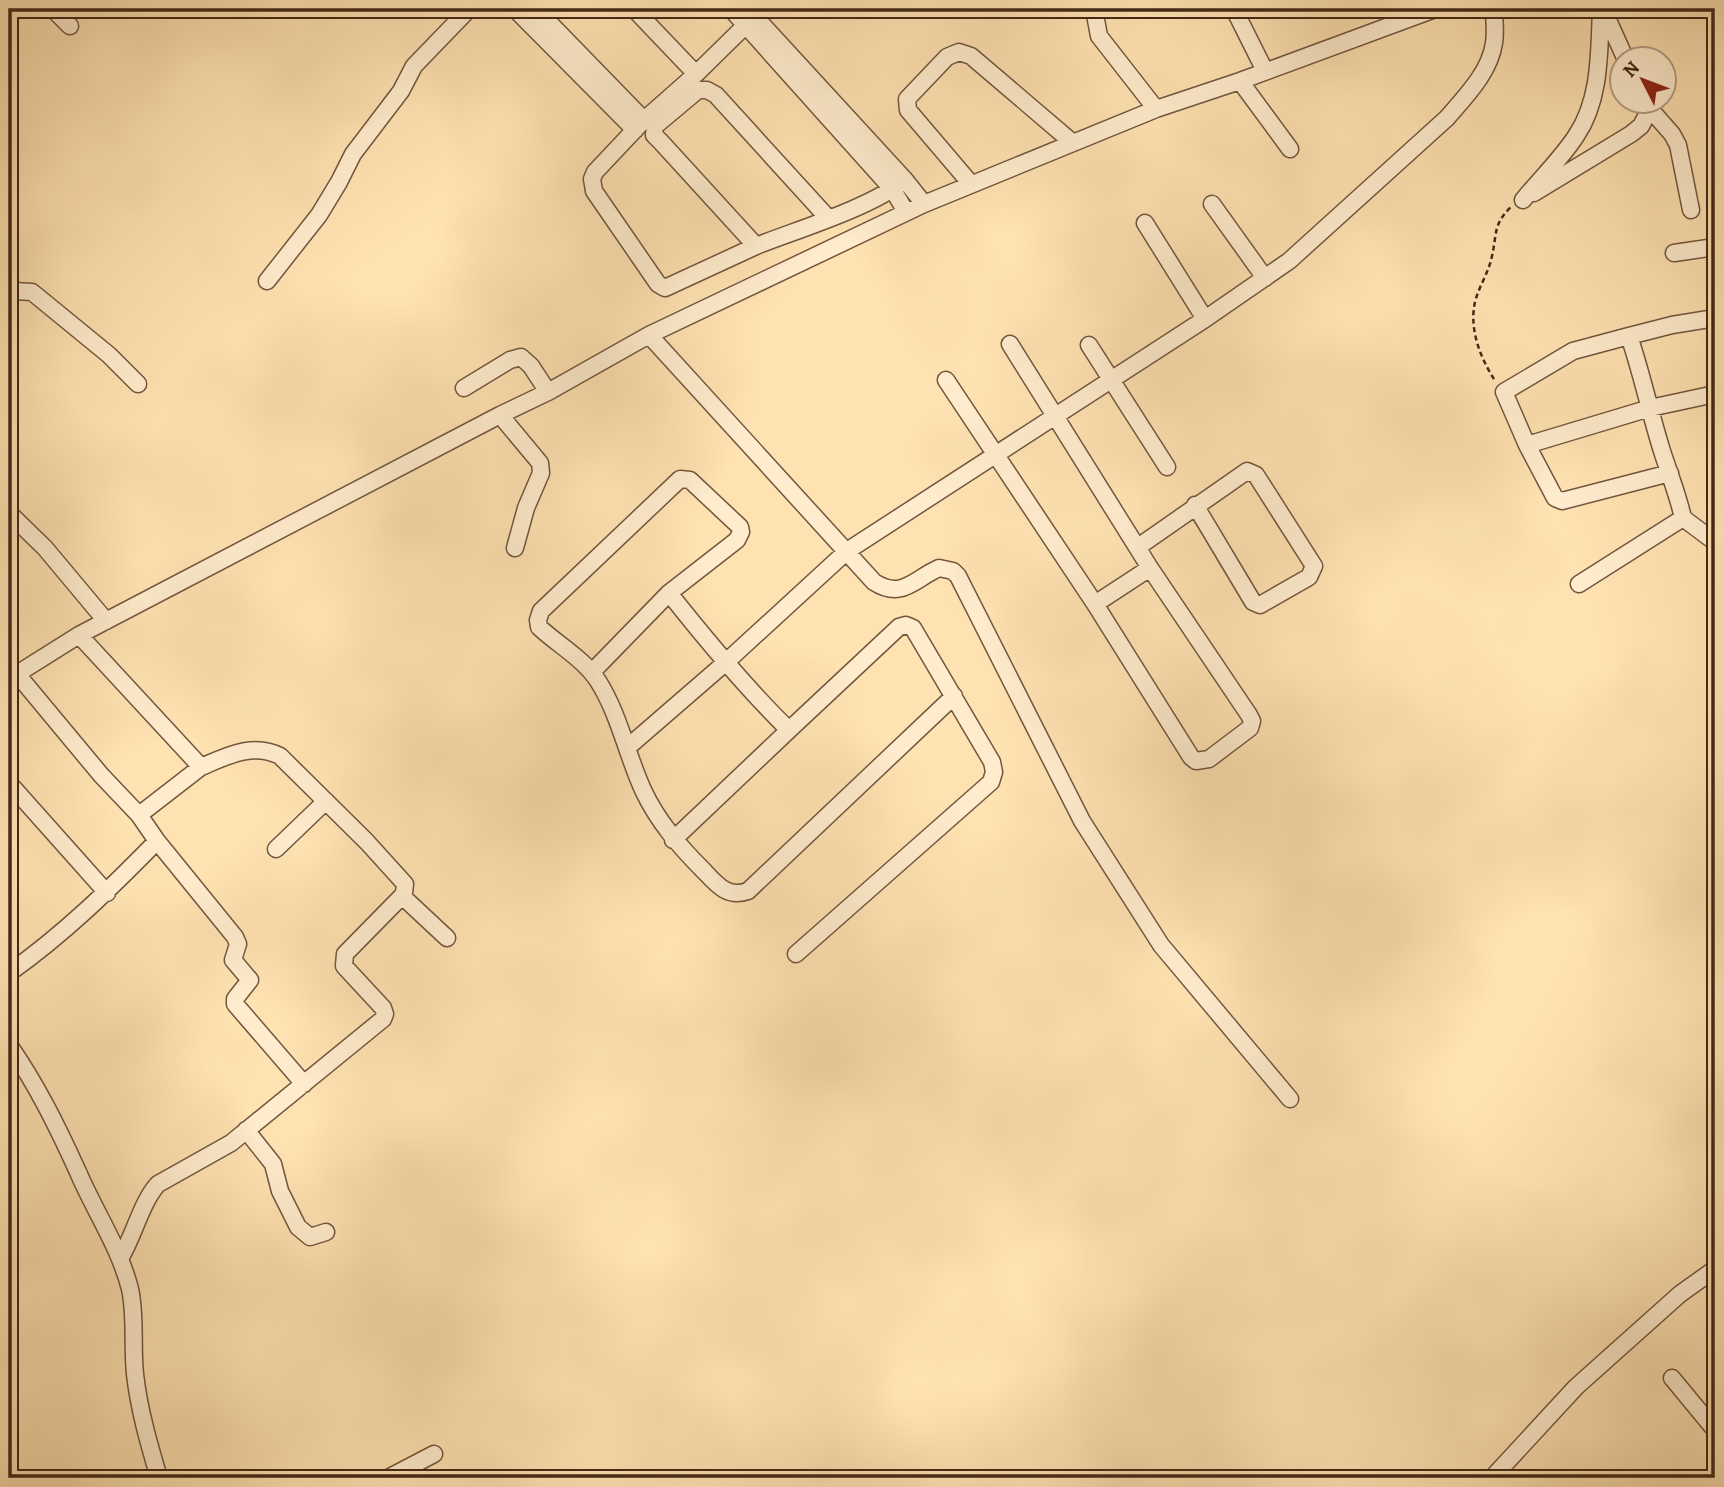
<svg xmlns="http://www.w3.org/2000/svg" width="1724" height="1487" font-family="Alegreya,serif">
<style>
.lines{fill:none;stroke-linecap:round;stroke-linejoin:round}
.minor-casing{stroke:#72563e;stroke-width:19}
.path{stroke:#432817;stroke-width:2.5;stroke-dasharray:5 3.5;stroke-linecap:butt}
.minor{stroke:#ffeccd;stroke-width:16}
</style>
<rect width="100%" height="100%" fill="#ffe2b2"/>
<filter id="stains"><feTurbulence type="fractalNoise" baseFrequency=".00286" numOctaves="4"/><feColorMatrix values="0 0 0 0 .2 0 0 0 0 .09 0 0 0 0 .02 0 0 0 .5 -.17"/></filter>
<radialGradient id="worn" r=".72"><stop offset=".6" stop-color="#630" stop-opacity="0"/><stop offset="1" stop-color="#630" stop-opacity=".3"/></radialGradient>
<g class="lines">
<g class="minor-casing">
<path id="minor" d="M53 9 70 26
M515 9 635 130
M536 9 644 120
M634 9 696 74 644 120 595 172 592 179 594 191 658 284 665 288 756 246
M731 9 893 190 906 212
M748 9 905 180 924 204
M1094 9 1099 36 1156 109
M1234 9 1265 71
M1603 9 1626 60
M696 74 751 20
M1240 81 1290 149
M1650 109 1672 134 1678 145 1691 210
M971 184 908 110 907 99 947 57 959 52 971 56 1073 143
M1534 193 1631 134 1641 126 1650 109 1646 102
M1523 200C1540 179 1561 159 1576 136 1601 99 1599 52 1601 9
M1212 204 1265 278
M828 218 716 95 707 90H698L655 126 654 135 661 142 756 246C799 229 870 208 905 180
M1145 223 1205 319
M1674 253 1715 247
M267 281 319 215 339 182 353 154 401 91 414 66 469 9
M9 294 14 291 32 292 109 355 138 384
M649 335 874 582C902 600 914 579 939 568L953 571 958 576 1082 821 1161 945 1290 1099
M1629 336 1672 325 1715 318
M1089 345 1167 467
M946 380 1095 604 1191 757 1196 761 1209 759 1250 728 1252 721 1249 715 1150 568 1010 344
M464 388 510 360 521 357 531 366 548 392
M500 415 540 463 541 473 526 508 515 548
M1527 445 1650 408 1715 394
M1670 473 1562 501 1555 498 1527 445 1504 392 1573 351 1629 336C1642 374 1650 413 1662 451 1669 473 1678 495 1683 518L1715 542
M9 513 45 548 106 621
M1138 547 1247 471 1256 475 1314 566 1309 577 1260 605 1253 602 1195 505
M1579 584 1683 518
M669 593C707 641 745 687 789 730L899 627 906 625 913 628 992 762 994 772 991 782 796 954
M1095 604 1150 568
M79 635 201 767 139 815
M592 672 669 593 737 540 741 532 740 527 690 480 680 479 541 611 538 620 539 627C558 645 584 659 598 681 619 714 627 755 643 790 658 822 680 847 704 871 718 886 728 898 748 891L954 696
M17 674 101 775 139 815 157 841 235 937 238 944 233 960 250 980 235 999V1004L304 1084
M9 679 79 635 500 415 548 392 649 335 924 204 1156 109 1240 81 1435 9
M628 747 725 663 847 551 1205 319 1289 261 1447 118C1465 97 1490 72 1494 43 1496 32 1494 20 1494 9
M9 783 107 893
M673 840 789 730
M276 849 326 801
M402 896 447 938
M9 973C64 934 110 889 157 841
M9 1045C37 1085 58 1128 78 1172 95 1212 119 1246 130 1289 136 1316 132 1346 135 1374 139 1410 149 1444 159 1478
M246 1130 273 1164 280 1191 298 1227 310 1237 326 1232
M121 1257C134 1235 142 1201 158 1184L231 1143 383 1019 385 1014 383 1008 344 966 345 954 402 896 404 893 405 884 367 842 280 756C253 742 227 756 201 767
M1672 1378 1715 1430
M388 1478 434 1454
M1492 1478 1576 1387 1680 1294 1715 1269"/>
</g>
<path class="path" d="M1494 379C1480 357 1469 329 1475 302 1479 286 1489 272 1492 256 1497 234 1493 224 1511 207"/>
<use href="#minor" class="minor"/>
</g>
<rect width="1724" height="1487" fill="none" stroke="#ffe2b2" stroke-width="35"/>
<rect x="10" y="10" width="1703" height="1466" fill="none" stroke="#432817" stroke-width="3.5"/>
<rect x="18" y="18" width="1689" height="1452" fill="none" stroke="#432817" stroke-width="2"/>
<g transform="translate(1643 80) rotate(312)"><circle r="33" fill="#ffeccd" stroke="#b49e84" stroke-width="2"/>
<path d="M0-5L12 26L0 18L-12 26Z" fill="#8f2418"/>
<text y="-10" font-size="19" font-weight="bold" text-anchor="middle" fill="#432817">N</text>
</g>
<rect width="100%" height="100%" filter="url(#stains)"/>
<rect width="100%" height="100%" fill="url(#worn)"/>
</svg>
